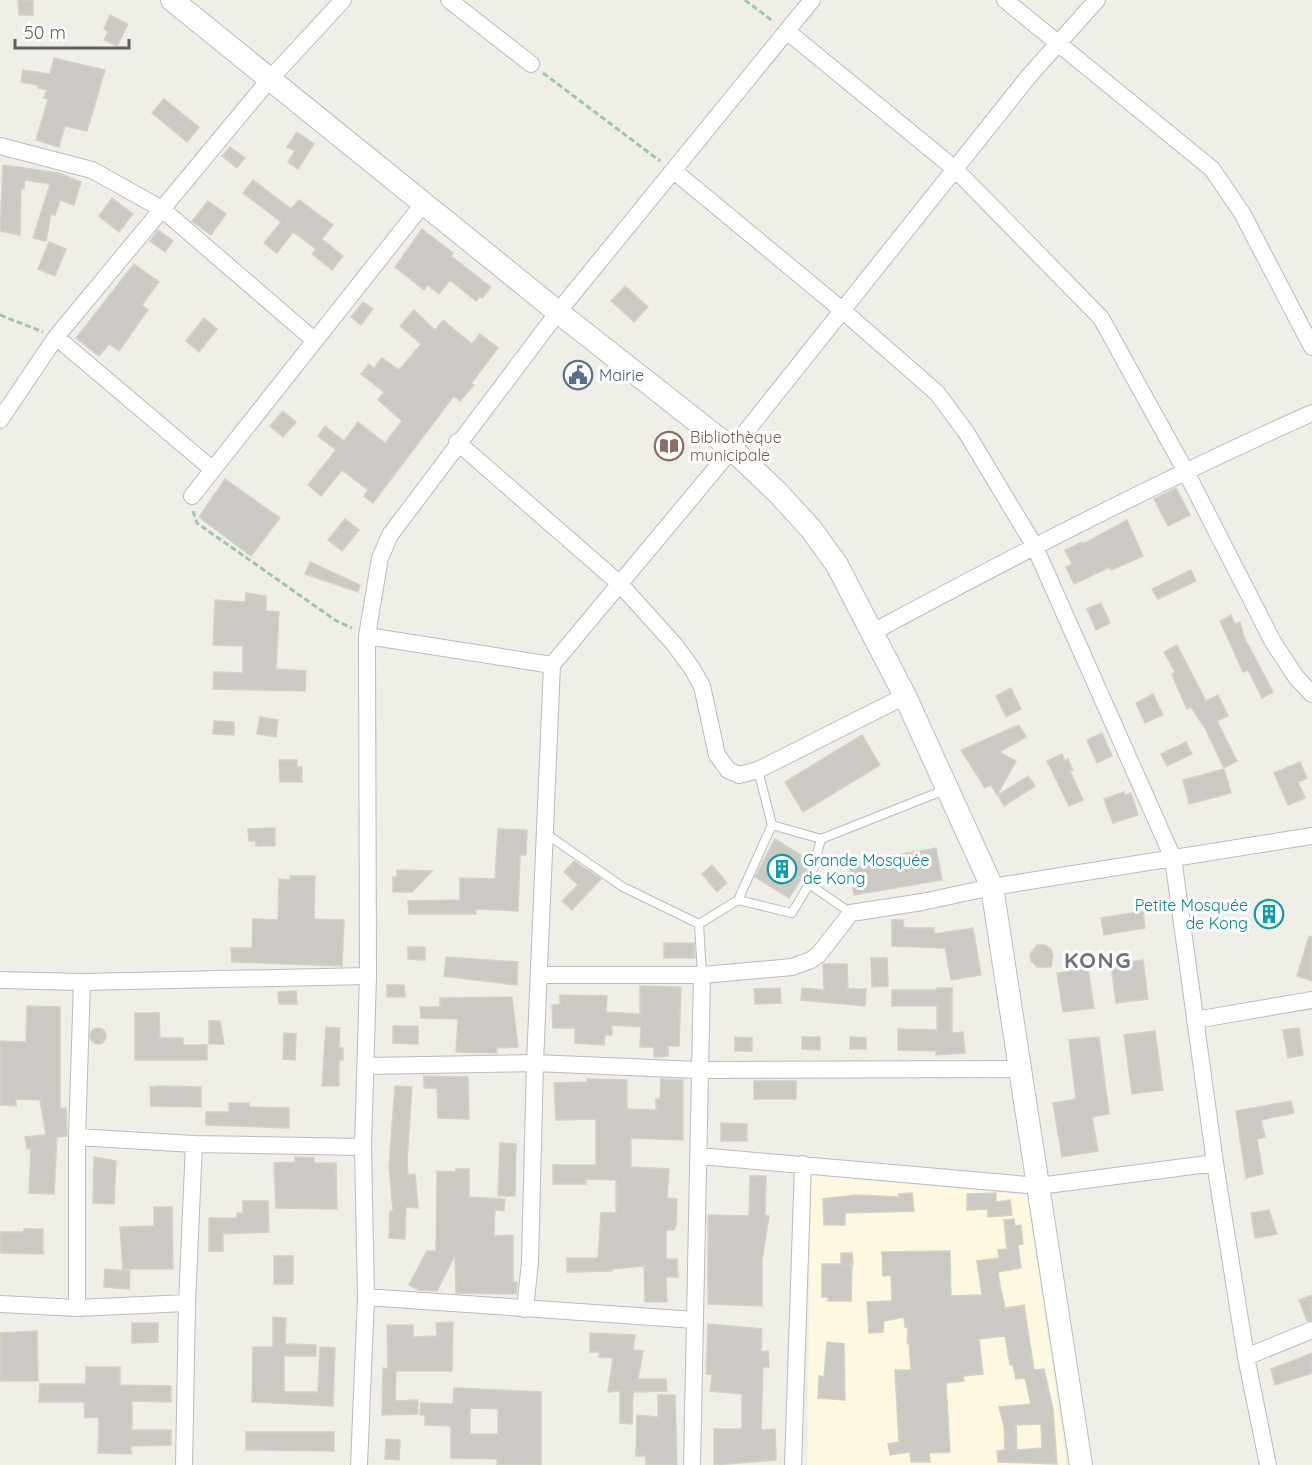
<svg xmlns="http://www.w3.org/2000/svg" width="1312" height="1465" font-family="Quicksand,sans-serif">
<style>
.commercial{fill:#fdf8df}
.building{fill:#ccc9c4;stroke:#d4d1c5;stroke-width:1.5;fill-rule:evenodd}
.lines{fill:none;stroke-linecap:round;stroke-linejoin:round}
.service-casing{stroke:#b9bbc0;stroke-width:10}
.minor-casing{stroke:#b9bbc0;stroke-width:18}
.secondary-casing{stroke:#babcc2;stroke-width:24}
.path{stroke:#9ec6ad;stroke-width:3;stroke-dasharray:6 3;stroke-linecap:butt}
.service{stroke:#fff;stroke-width:8}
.minor{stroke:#fff;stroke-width:16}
.secondary{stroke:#fff;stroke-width:22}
.labels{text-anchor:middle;stroke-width:6;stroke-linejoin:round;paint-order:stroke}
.service-label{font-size:16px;fill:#4e5e75;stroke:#fff;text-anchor:start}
.education-label{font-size:16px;fill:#785e54;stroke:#fff;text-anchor:start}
.culture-label{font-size:16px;fill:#0d838f;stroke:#fff;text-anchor:start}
.district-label{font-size:22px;font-weight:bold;letter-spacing:1.5px;fill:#6f7378;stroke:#fff}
</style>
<rect width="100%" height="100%" fill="#f0efe7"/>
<path class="commercial" d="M811 1175 1027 1195 1067 1465H807Z"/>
<path class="building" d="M18 0H33V15H19Z
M110 15 128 24 117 46 104 40 108 32 104 29Z
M54 58 105 70 87 131 65 126 59 147 36 140 48 99 44 98 47 90 38 88V85L21 82 23 70 50 74Z
M164 99 199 127 187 142 152 113Z
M297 132 314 144 298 169 288 162 295 151 287 147Z
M230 147 245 158 237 168 222 156Z
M3 165 59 173 81 182 74 205 60 200 55 215 51 214 46 241 33 238 50 184 25 180 24 189H21L20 235 0 231Z
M253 180 291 209 299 200 333 225 322 239 343 256 332 270 312 254 316 249 293 232 277 253 264 243 281 222 243 193Z
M112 198 133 214 119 232 99 216Z
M208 201 226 214 211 235 192 221Z
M422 229 453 253 451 256 491 287 482 298 480 296 476 301 450 280 439 294 428 285 424 290 395 267Z
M158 230 173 241 165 252 150 241Z
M49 242 66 249 55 276 38 269Z
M134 264 159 282 142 305 148 310 119 351 109 344 99 356 76 338Z
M625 286 648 307 634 322 611 301Z
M363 302 373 309 361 325 351 317Z
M414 310 435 330 443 320 472 344 480 334 498 348 471 384 474 385 460 401 454 396 373 503 364 496 368 490 342 470 321 496 308 485 336 450 318 436 325 426 344 441 358 422 385 443 402 421 378 400 384 392 361 374 369 364 374 368 382 358 399 370 421 344 400 326Z
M204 318 217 329 199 352 186 341Z
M283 411 296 422 283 437 270 426Z
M225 479 280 518 251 556 199 517Z
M1176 488 1190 515 1168 526 1154 499Z
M345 519 359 530 342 551 328 540Z
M1127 520 1143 556 1111 570 1110 567 1074 584 1066 567 1072 564 1065 550 1082 542 1083 544Z
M310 562 360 585 358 592 305 574Z
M1191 570 1196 581 1158 599 1152 589Z
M246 593 266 596V611L279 612 276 669 306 671 305 691 213 689 214 672 243 673V646L213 645 215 600 245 602Z
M1101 603 1110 623 1096 630 1087 609Z
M1231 615 1235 624 1240 622 1244 637 1273 692 1262 698 1248 670 1243 672 1220 621Z
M1177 645 1206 701 1218 695 1228 716 1217 721 1237 761 1224 768 1205 728 1191 707 1187 709 1175 682 1172 674 1175 672 1164 652Z
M1011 688 1021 709 1006 717 996 696Z
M1153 694 1163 715 1145 723 1136 703Z
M260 717 278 720 276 737 257 734Z
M214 721 234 722V735L213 734Z
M1019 725 1026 737 999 752 1016 761 997 795 991 785 985 788 961 750Z
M1102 733 1112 756 1097 763 1087 740Z
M862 735 880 765 803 812 785 782Z
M1186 742 1192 754 1167 766 1161 754Z
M1062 754 1065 761 1068 759 1073 770 1070 771 1083 800 1069 806 1047 761Z
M279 760H297V767H302V782H280Z
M1300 762 1307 778 1298 782 1305 798 1288 805 1274 773Z
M1224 769 1231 793 1189 804 1183 780Z
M1028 776 1035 786 1004 806 998 795Z
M1124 792 1125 795 1131 793 1138 815 1113 823 1104 799Z
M275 828V846H256V841H249L248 829Z
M498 829 527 830 526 855H520L518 911 476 909V914H409L408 901 460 900V878L495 879Z
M775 839 809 860 806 871 789 898 755 877Z
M936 848 942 880 854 895 849 863Z
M574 861 601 879 572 910 562 901 578 885 564 872Z
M712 865 727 883 717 892 702 874Z
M397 870 432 871 412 892H393V877H397Z
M290 876H315L314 919 344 920 342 966 232 962 231 948H252L253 919 278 920 279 879 290 880Z
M1264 904 1280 908 1275 925 1259 921Z
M1143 911 1145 928 1104 935 1101 918Z
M892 920H903L904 928H934V934L973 928 981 975 951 980 945 948 892 946Z
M1309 936 1312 937V981L1297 976Z
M664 943H694L695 958H664Z
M1037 945H1045L1051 949 1053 956 1051 967H1037L1031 961 1030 954Z
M408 947H425V960L408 959Z
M446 957 518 962 517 985 444 976Z
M871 958H887L888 986 872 987Z
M1143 960 1148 999 1116 1003 1111 964Z
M823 964H847L848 989H866L865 1006 801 1000 802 988 824 990Z
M1088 968 1094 1008 1063 1012 1057 973Z
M387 985H404L405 997H387Z
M640 986 681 987 679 1046H668V1056L654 1057V1047H640L641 1027 612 1025V1035H605L604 1045 575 1043V1028H553L552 1005H560V995L607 996 606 1012 640 1014Z
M780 988 781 1003 755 1004 754 989Z
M937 988H952V1033L963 1032 965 1053 936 1055V1051L898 1050V1029L937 1030V1006H892V990H937Z
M296 991 297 1004H279L278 992Z
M512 997 518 1047 497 1048V1053L456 1052 458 1019 421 1018 420 1007H440V998Z
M27 1006 60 1007V1109L66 1108 67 1136 57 1137 54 1194 29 1193 31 1149H27L25 1137 46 1135 40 1100 16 1099V1106L0 1105V1041L26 1042Z
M135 1013H159L160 1038H183V1045H207V1060H135Z
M209 1021H220L224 1044H209Z
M393 1026H418V1044L393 1043Z
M326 1027 340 1028 339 1047 343 1048V1060H339V1086H322Z
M90 1036a8 8 0 1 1 16 0a8 8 0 1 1-16 0Z
M1299 1028 1303 1055 1288 1058 1283 1030Z
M1155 1031 1163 1090 1132 1094 1124 1035Z
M284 1033 296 1034 295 1060 283 1059Z
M735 1037 752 1038V1051H735Z
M802 1037H820V1050L802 1049Z
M850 1037 866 1038V1049H850Z
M1099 1037 1109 1114 1092 1117 1098 1151 1062 1157 1053 1103 1076 1099 1069 1040Z
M424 1076 468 1077 469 1119 438 1118 437 1088H424Z
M587 1079 627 1080V1109L656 1110V1099H660L661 1079 683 1080V1140L631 1138V1167L669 1169 667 1198 677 1199 676 1226 674 1230H666V1259H677L678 1277H666L667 1302H645L644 1266 612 1269V1271L567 1272V1258H598L601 1213H616V1180L586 1179V1184H553V1165H596V1119L556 1120 554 1083 587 1082Z
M754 1081H796V1099H754Z
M162 1086 201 1087V1107L151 1106 150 1087Z
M395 1086 412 1087 407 1160 408 1175 415 1174 418 1208 406 1207 405 1239 389 1238 390 1211H393L389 1167Z
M1291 1101 1294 1113 1261 1120 1265 1137 1257 1139 1263 1174 1246 1178 1236 1111Z
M229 1103H249V1107L289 1108V1128L206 1125V1112H229Z
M721 1123 747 1124V1141H721Z
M500 1143 516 1144 515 1196H498Z
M94 1157 116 1161 114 1204 93 1203Z
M295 1157 314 1158V1163H336L337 1209 276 1208 274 1163 295 1162Z
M456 1169H469V1197L505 1199 504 1211 495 1210 494 1236 513 1235V1282H517L516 1294 456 1293 455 1255 437 1291 419 1290 409 1285 427 1251H436L437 1171 456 1172Z
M750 1176H766L765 1216H769L762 1260V1306L708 1304V1215L749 1216Z
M912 1193 914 1211 845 1213V1225H824L823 1199 856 1195 899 1197 898 1194Z
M996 1193V1202L1010 1200 1012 1215 988 1217V1209L967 1210V1194Z
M243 1201H268L269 1232 223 1234V1251H209V1218H237V1213H243Z
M154 1207H172L173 1269H123L120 1227 154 1226Z
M1269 1210 1277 1234 1255 1238 1251 1213Z
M1014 1219 1015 1226 1021 1225 1023 1244 1018 1245 1021 1268 998 1272 1000 1285 1005 1308 1024 1305 1034 1370 1044 1369 1053 1409 1057 1464 998 1462 997 1451 1005 1450 1004 1426 999 1407 1031 1404 1025 1378 1016 1379 1013 1365H1010L1005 1336 979 1339 983 1374 963 1376 964 1381 946 1383 950 1452 929 1453 930 1462H911L910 1452 890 1455 888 1444 899 1442 895 1370H911L909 1343H907L908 1326 905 1327 904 1317 884 1321 883 1332 869 1333 867 1302 892 1301 891 1275 883 1276 882 1252 950 1251 951 1296 982 1295 977 1261 999 1258 998 1250 1007 1249 1004 1220ZM1041 1424 1042 1448 1017 1450 1016 1425Z
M24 1229H43V1254L0 1253V1232H24Z
M841 1253H852L853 1264H845L852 1265 851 1301H828V1297H822V1264H841Z
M274 1256H293V1284H274Z
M105 1269 130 1271 129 1289 104 1287Z
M1312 1295V1320L1307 1321 1299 1300Z
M273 1317 286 1318 285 1344 316 1345V1356H284V1392H318L320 1347 335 1348 333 1406 252 1402 253 1347H273Z
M453 1322 452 1371H396L395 1401 418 1400V1414L382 1415 383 1368 388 1369 387 1325H413V1337L437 1336 436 1323Z
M132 1323H158V1342L132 1343Z
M708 1324 762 1329 761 1352 768 1351 769 1367H763L761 1430 775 1429 776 1460 714 1465V1429H742V1394L710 1391 712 1375 706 1374Z
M37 1331 38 1381H0V1333Z
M590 1333 635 1335 633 1350 643 1351 638 1379H666L667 1391 633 1392 632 1424 620 1423V1391L608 1392 613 1358 599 1357V1352H590Z
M827 1342 844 1344 845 1400 818 1398 819 1376 824 1377Z
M1312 1353V1373L1275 1385 1271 1369Z
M86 1367H120V1385L171 1386V1402L132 1401V1430H171V1445L131 1446V1454L98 1453 99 1417 85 1418 84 1402H39L40 1384H86Z
M454 1388 541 1392V1465H497V1459L451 1458V1426L425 1425V1415H420L421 1403 453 1404ZM470 1408 498 1409V1434H470Z
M658 1395H675L677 1465H646V1456H636L637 1415 658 1417Z
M246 1432H334V1451L246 1450Z
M386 1439 400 1440 399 1460 385 1459Z"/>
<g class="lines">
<g class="service-casing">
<path id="service" d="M758 770 772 825
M545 833 623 887 699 924
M821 839 947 789
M809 884 851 913
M699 924 738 900 792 913 809 884 821 839 772 825 738 900
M699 924 702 975"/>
</g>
<g class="minor-casing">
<path id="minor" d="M449 0 531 64
M1005 0 1212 169 1242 213 1312 347
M788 32 955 169 1101 318 1185 470 1273 642 1296 677 1312 694
M0 146 92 170 162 209 314 340
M674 171 842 310 937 393 966 432 1034 545 1173 858 1215 1163 1246 1357 1268 1465
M56 337 212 469
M0 420 56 337 269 80 343 0
M457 442 620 584 674 644 691 667 702 686 717 755 723 763 728 770 739 775 758 770 905 696
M192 496 423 204
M873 632C1017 554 1162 480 1312 413
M367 636 552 665
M539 975H702L792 967 811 960 819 954 851 913 922 902 992 887 1312 836
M0 980 82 982 368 976
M1195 1020 1312 1000
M367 1066 535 1063 698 1070 1021 1069
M77 1137 194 1144
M700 1156 1039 1186 1215 1163
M366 1297 695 1320
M0 1304 77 1308 187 1303 194 1144 363 1147
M77 1308V1137L82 982
M525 1309 530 1262 535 1063 552 665 732 449 1029 76 1097 0
M1246 1357 1312 1330
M184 1465 187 1303
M359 1465 366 1297 363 1147 368 976 367 636 380 558 390 535 558 312 812 0
M692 1465 702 975
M793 1465 803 1164"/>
</g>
<g class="secondary-casing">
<path id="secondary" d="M172 0 558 312 732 449 778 493 811 529 837 565 905 696 992 887 1081 1465"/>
</g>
<path class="path" d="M745 0 774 22
M543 73 660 161
M0 315 43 332
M193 511 197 523 204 528 335 620 352 628"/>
<use href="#service" class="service"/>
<use href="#minor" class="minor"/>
<use href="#secondary" class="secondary"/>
</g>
<defs>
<g id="civic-ring" transform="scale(1.5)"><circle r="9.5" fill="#fff" stroke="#5c6f8a" stroke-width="1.5"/><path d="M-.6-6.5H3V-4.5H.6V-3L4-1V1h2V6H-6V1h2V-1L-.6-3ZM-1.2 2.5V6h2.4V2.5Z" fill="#5c6f8a"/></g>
<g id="library-ring" transform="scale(1.5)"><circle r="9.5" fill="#fff" stroke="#8d6e63" stroke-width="1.5"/><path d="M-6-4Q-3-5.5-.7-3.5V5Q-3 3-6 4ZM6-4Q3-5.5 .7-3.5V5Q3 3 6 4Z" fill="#8d6e63"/></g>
<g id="building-ring" transform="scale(1.5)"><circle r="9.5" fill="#fff" stroke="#0f9aa8" stroke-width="1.5"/><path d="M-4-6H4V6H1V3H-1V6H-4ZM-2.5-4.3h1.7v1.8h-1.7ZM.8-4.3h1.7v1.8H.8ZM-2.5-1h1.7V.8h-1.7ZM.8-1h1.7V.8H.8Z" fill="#0f9aa8"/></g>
</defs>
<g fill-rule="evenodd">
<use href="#civic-ring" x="578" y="375"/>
<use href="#library-ring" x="669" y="446"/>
<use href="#building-ring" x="782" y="869"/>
<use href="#building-ring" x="1269" y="914"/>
</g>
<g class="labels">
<g class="service-label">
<text x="599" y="381">Mairie</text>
</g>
<g class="education-label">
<text x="690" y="443">Bibliothèque<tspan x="690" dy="18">municipale</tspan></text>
</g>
<g class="culture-label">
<text x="803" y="866">Grande Mosquée<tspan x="803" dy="18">de Kong</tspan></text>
<text x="1248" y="911" text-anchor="end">Petite Mosquée<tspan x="1248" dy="18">de Kong</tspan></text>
</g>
<g class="district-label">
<text x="1098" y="968">KONG</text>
</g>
</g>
<path d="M15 39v9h114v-9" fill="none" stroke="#5e6166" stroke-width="3"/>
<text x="24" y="39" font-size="18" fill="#5e6166" stroke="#ffffff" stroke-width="4.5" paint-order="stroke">50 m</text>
</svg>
